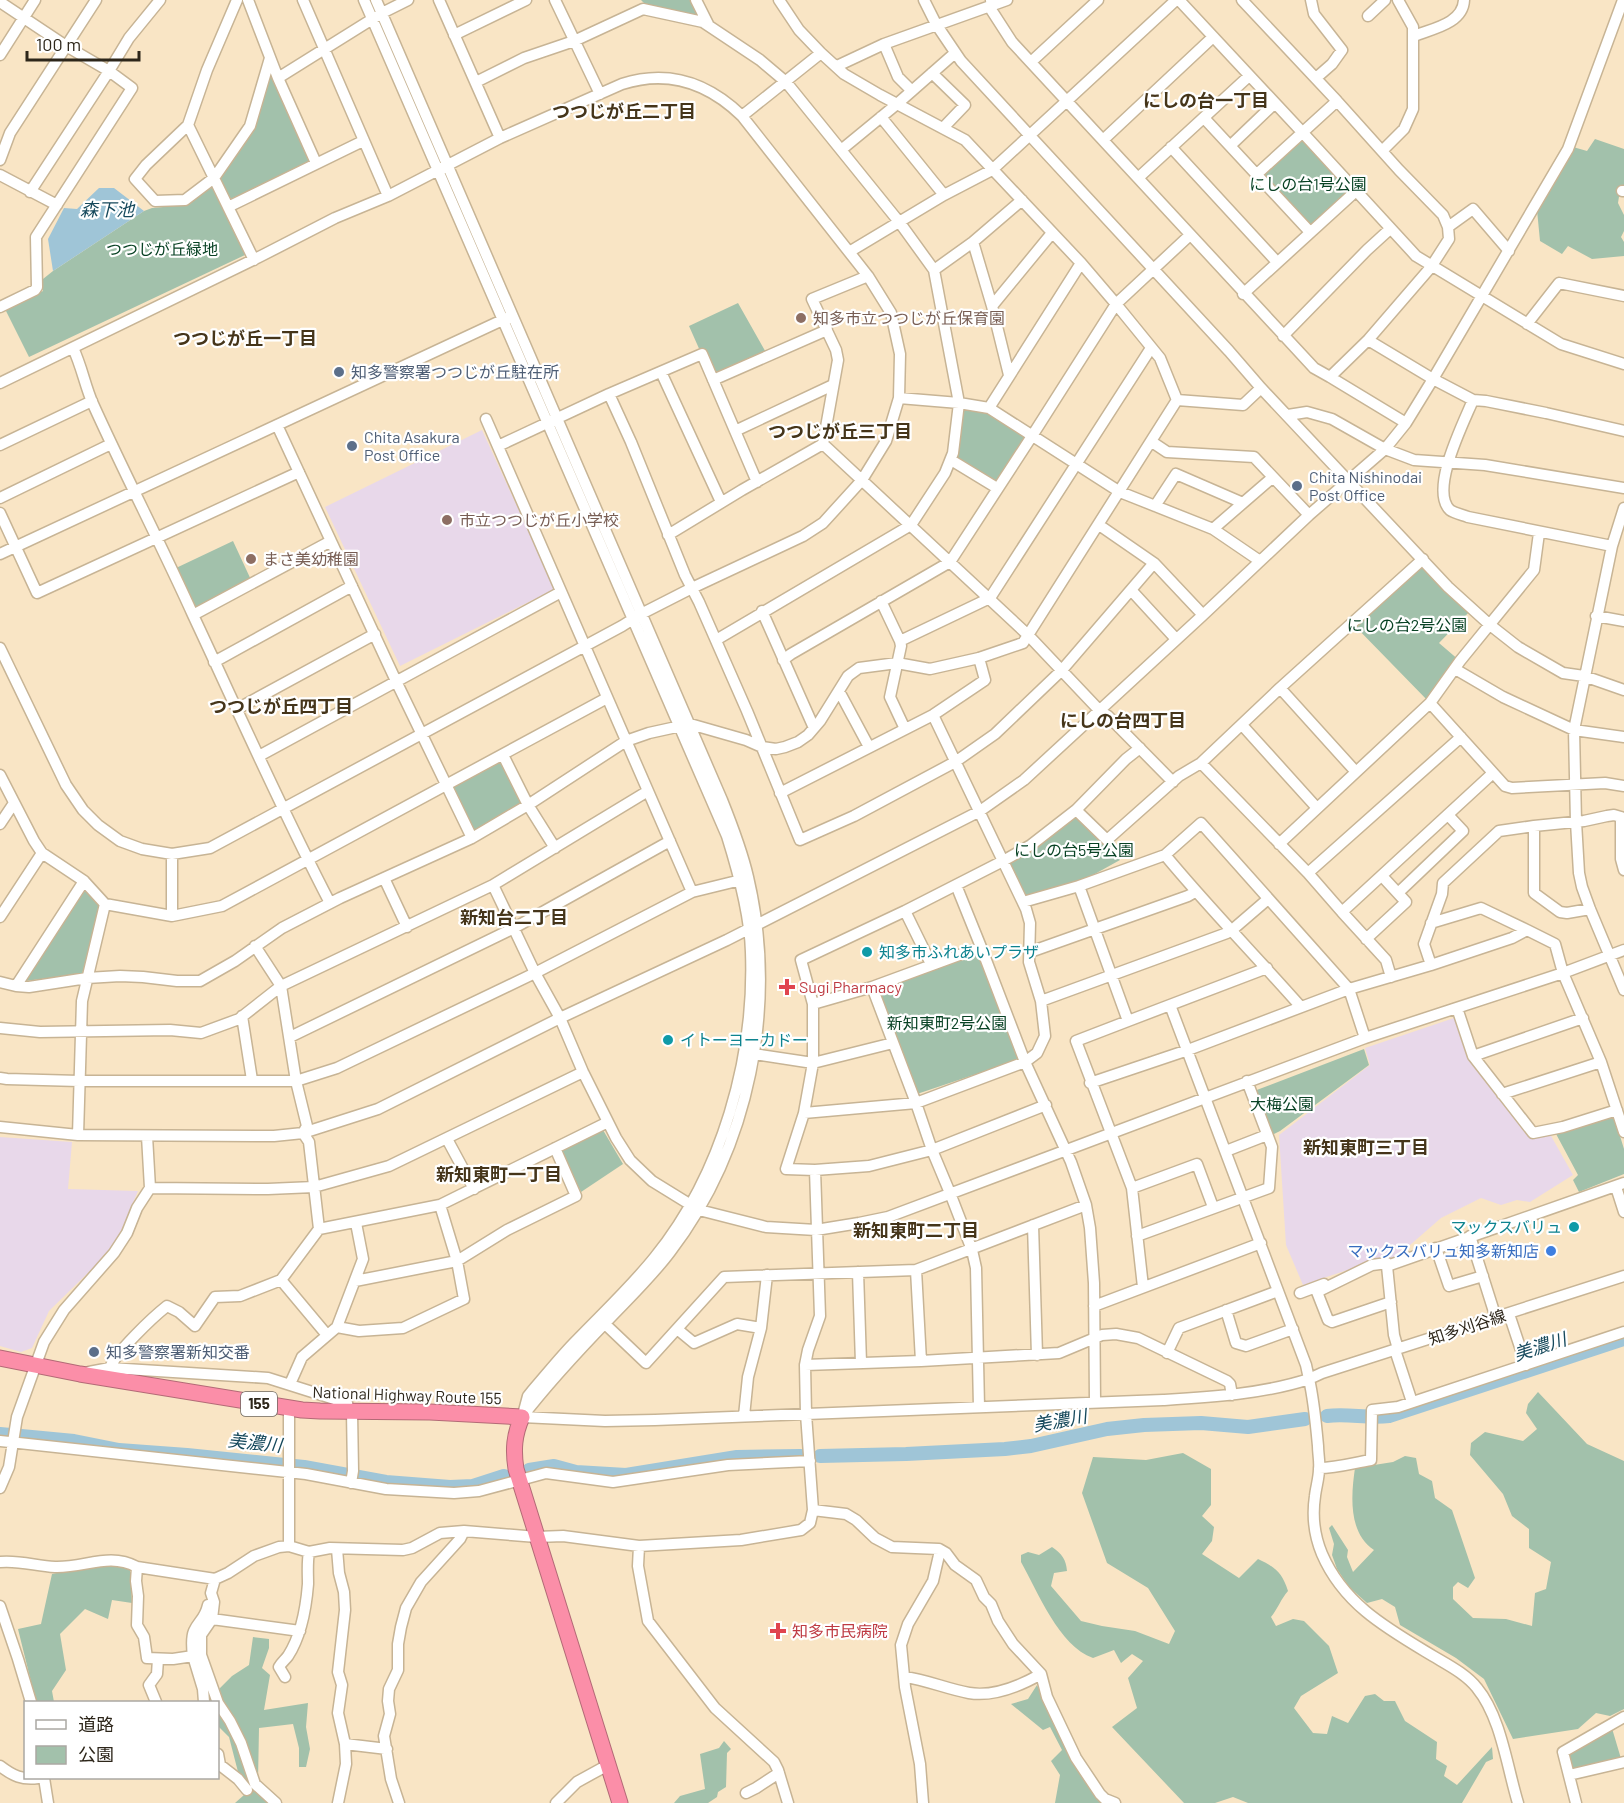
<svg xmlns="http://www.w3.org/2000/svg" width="1624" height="1803" font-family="Barlow,'Noto Sans JP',sans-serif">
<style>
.education{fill:#e8d8ea}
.green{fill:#a2c1ab}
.water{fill:#9fc5d7}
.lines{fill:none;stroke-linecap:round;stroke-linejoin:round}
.river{stroke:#9fc5d7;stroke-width:14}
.minor-casing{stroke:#c7b495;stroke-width:13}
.highway-casing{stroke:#b36a76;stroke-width:17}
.minor{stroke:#fff;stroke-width:10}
.highway{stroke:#fb8ea8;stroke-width:15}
.education-dot{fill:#8d6e63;stroke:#fff;stroke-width:2}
.service-dot{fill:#5c6f8a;stroke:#fff;stroke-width:2}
.culture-dot{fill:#0f9aa8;stroke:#fff;stroke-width:2}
.health-dot{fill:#e0444e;stroke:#fff;stroke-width:2}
.shop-dot{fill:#3f7fe0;stroke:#fff;stroke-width:2}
.labels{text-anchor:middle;stroke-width:4.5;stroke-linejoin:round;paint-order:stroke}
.shield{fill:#fff;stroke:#6c675f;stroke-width:1.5}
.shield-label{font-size:15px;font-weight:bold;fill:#2d261a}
.park-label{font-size:16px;fill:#084224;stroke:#fff}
.education-label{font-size:16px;fill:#785e54;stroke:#fff;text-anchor:start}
.service-label{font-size:16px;fill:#4e5e75;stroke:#fff;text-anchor:start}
.culture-label{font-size:16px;fill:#0d838f;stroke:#fff;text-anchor:start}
.health-label{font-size:16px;fill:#be3a42;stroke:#fff;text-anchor:start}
.shop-label{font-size:16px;fill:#366cbe;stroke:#fff;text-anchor:end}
.street-label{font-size:16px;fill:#2d261a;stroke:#fff}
.neighbourhood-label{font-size:18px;font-weight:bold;fill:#45351a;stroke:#fff}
.water-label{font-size:18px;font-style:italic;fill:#16495c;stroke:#fff}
</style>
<rect width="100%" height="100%" fill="#f9e5c5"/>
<path class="education" d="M482 430 555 589 400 666 325 507Z
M1454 1018 1457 1020 1471 1058 1530 1138 1550 1134 1573 1175 1530 1202 1517 1200 1501 1205 1481 1198 1441 1218 1394 1259 1374 1261 1303 1285 1286 1245 1279 1135 1370 1065 1365 1048Z
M0 1137 72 1142 68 1189 138 1191 120 1233 110 1248 92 1269 49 1311 32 1348 21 1352 0 1346Z"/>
<path class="green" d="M641 0H692L700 15 698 16 648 7Z
M271 72 309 159 308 162 274 180 228 200 218 181Z
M1303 133 1356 191 1310 232 1257 174Z
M1595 139 1624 149V188L1620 190 1618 203 1624 215V231L1621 237 1624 242V256L1592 259 1568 246 1562 254 1540 241 1537 210 1573 147 1587 151Z
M211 188H213L245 255 29 357 5 309 43 291V279L53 271 144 211 152 208 185 205Z
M738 303 768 356 713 380 689 326Z
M959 403 989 408 1032 436 997 488 951 460Z
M233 541 252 582 196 610 176 568Z
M1423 559 1472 609 1439 643 1460 661 1430 703 1352 623Z
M501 760 524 802 475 832 472 830 453 789 454 785Z
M1076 810 1113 843 1120 860 1075 885 1023 902 1003 861Z
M84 881 100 905 90 947 82 974 25 981Z
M979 952 1018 1060 917 1094 877 989Z
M1364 1049 1369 1065 1280 1131 1270 1136 1254 1091Z
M1612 1110 1624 1149V1174L1579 1192 1573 1180 1578 1175 1555 1132Z
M603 1130 623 1164 581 1192 561 1150Z
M1538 1392 1587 1444 1624 1461V1709L1610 1716 1596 1713 1578 1729 1513 1739 1484 1679 1456 1658 1400 1625 1395 1607 1382 1599 1367 1603 1349 1587 1337 1569 1332 1555 1334 1544 1329 1528 1332 1525 1348 1550 1347 1557 1353 1572 1374 1550C1348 1533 1351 1495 1355 1468L1393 1462 1405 1456 1416 1458 1419 1474 1432 1481 1435 1498 1452 1510 1475 1578 1468 1588 1458 1582 1453 1587V1599L1473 1618 1506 1619 1532 1626 1535 1593 1546 1589 1551 1562 1529 1548V1529L1512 1516 1503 1494 1470 1455 1471 1443 1485 1432 1523 1441 1537 1429 1526 1413 1528 1404Z
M1183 1453 1211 1469V1505L1202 1516 1214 1527 1212 1541 1202 1554 1239 1578 1258 1559C1275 1567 1282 1572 1288 1591 1281 1599 1278 1608 1271 1617L1276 1626 1293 1619 1304 1621 1329 1646 1338 1673 1301 1696 1294 1708 1313 1733 1327 1734 1332 1716 1348 1723 1365 1696 1375 1694 1384 1701H1395L1405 1721 1437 1742 1436 1759 1447 1766 1444 1776 1457 1785 1492 1747 1493 1759 1486 1762 1462 1803H1248L1233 1797 1215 1803H1184L1112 1727 1137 1708 1128 1678 1143 1661 1132 1654 1121 1663 1114 1650 1093 1658C1059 1646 1038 1592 1021 1562V1555L1028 1552 1039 1555 1052 1547C1062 1554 1066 1559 1067 1571L1054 1573 1051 1586 1081 1621 1102 1626 1135 1631 1169 1644 1175 1631 1148 1588 1107 1563 1082 1493 1093 1457 1146 1460Z
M107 1562 130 1567 132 1603 112 1600 108 1619 85 1609 60 1634 66 1670 52 1691 54 1702H36L18 1629 41 1624 52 1574Z
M253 1637 269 1639V1648L262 1668 270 1675 264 1710 308 1703 306 1727 310 1749 306 1767H299V1748L293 1724 259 1728 258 1781 277 1803H235L244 1795 229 1737 218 1726V1702H208L207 1687 219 1689 232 1676 249 1665Z
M1037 1685C1056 1726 1073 1768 1101 1803H1055L1060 1775 1051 1761 1062 1750 1050 1727 1043 1730 1011 1704 1028 1699Z
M1611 1725 1622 1762 1569 1775 1563 1752Z
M724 1741 731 1749 727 1753 726 1787 718 1792 717 1797 708 1803H674L680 1796 705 1789 700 1754 719 1748Z"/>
<path class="water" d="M99 188H114L144 211 53 271 48 239 64 208 77 209Z"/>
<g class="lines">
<path class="river" d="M1327 1416C1348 1413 1368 1419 1389 1416L1624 1339
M0 1434 74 1441 119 1450 187 1455 304 1467 386 1482 450 1487 473 1486 504 1476
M820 1456 906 1454 1005 1449 1031 1446 1107 1429 1144 1425 1201 1423 1248 1427 1305 1419
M529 1470 554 1466 576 1472 626 1475 737 1457 801 1456"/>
<g class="minor-casing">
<path id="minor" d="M237 0 207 70 188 125 146 165 135 179 155 201 185 200 214 178 250 126 270 58
M248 0 278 78 316 163
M303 0 388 196
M364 0 727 836C738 871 750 915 751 952 755 1058 722 1174 655 1257 631 1287 603 1313 577 1340 561 1356 547 1374 532 1391L528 1396 524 1411
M376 0 722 800C732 825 742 851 748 877 778 1005 750 1147 670 1252 652 1276 630 1297 609 1319 579 1350 549 1382 522 1417
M439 0 500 138
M555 0 600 94
M696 0 708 24
M779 0 799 30 821 53 844 74 880 95 965 140 1081 263 1116 304 1160 358 1177 400
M924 0 936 24 961 61 1229 351 1261 388 1448 587 1490 625 1518 647 1563 673 1584 676 1624 690
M991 0 992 11 1012 42 1314 368 1330 377 1406 423
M1179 0 1303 133 1416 256 1561 344 1624 364
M1242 0 1337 101 1399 170 1443 215 1448 227 1449 239 1431 267 1368 340 1330 377
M1311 0 1314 14 1342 50 1332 64 1316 78
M0 2 66 46 109 71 132 88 36 237 37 287 35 290 0 307
M1368 16 1385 0
M454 35 526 0
M1414 36C1431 29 1463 24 1464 0
M884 44 898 77 912 91
M0 55 35 0
M1031 62 1098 0
M837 66 884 44 1007 0
M932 73 965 105 943 128
M278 78 382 13 408 0
M476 82 524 58 574 41 643 9 703 22 760 60 786 82 900 223 934 270 959 403 953 453 945 473 911 525 716 640
M742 116 821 53
M881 117 944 195
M1204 118 1310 232
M188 125 254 260
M1103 140 1213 37
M1230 146 1275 103
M1171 147 1277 262
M841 150 897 104 955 53
M1382 151 1404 129 1413 109V27L1398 0
M0 160 10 133 96 0
M1257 174 1337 101
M0 175 57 205
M1138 178 1249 76
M1622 191H1624
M30 192 109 71 129 38 160 0
M228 207 363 141
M1448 227 1473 209 1509 251
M973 242 992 306 1009 375
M849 252 944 195 992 170 1176 0
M934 270 973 242 1022 200
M1243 294 1356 191
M992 306 1052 233
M1527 324 1559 283 1624 296
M1283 336 1367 250 1390 229
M1368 340 1433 379 1473 400 1486 401 1546 413 1624 431
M73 348C82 367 85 386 93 404 125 475 161 544 193 615 238 711 281 809 330 903
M661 372 721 502
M713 380 827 330
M0 383 261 256 335 218 388 196 500 138 622 84C669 69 708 83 742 116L868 276 891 313 900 354 899 398 886 441 862 480 823 523 803 536 692 588 641 614 622 626 210 848 172 854 142 849 120 841 98 825 83 810 66 785 0 648
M609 394 631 442 685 575 699 602 747 711 800 840 854 816 955 762 995 734 1062 670 1154 563
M899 398 959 403 989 408 1120 492 1213 529 1260 561
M1177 400 1243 405 1261 388
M1473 400C1464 422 1429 490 1450 510 1454 513 1463 515 1468 517L1612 546
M989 408 1081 263
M1288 415 1307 412 1332 419 1385 449 1414 460 1485 465 1624 488
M486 419 692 892
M277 425 396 681 472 838
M735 431 833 385
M1152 442 1167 452 1254 457 1309 515
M823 444 1028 635 1100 711 1108 716 1173 782
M0 445 92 401
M498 446 609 394 702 354 757 482
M951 460 997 488
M0 498 111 444
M1243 503 1272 478
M1155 506 1176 474 1243 503 1213 529
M1624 508 1612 546 1574 730 1576 822 1579 873 1582 887 1590 909 1624 990
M0 513 37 593 299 472
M1099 525 1154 563 1203 615
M668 535 742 490 823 444 838 360 836 350 812 299 868 276
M0 554 509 317
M1131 590 1176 639
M881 601 900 641 901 646 890 697 905 729
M762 611 814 728
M193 615 331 541
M1596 616 1624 621
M900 641 990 598 1151 348
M783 660 791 654 950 562 1032 436 1116 304 1190 235
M214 662 352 586
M1455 669 1503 697 1574 730 1624 737
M1280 688 1356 772
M839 691 869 747
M1430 703 1505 786 1512 788 1605 783 1624 786
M237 709 375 634
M1242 725 1317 808
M503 755 528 805 555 848
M259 756 561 592
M1201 763 1308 873 1342 912 1493 773
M0 775 34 841 42 853 84 881 105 904 172 916 222 906 607 698
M780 793 933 715 985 680 979 658
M1076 810 1107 840 1179 776 1201 763 1280 688 1423 559
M1621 817V859L1624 870
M0 824 14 803
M1534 826V893L1560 912 1567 913 1590 909
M1279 844 1430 703 1460 661 1534 570 1539 533
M172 854V916
M1165 855C1208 907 1256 956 1301 1007
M1308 873 1461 737
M384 878 407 927
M493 885 535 973 560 1018 583 1072 616 1138 630 1160 652 1181 699 1210 766 1227 816 1230 859 1223 888 1217 1365 1038 1563 973 1624 950
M956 885 981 947 1025 1062 1071 1162 1086 1205 1090 1228 1094 1283 1095 1402
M1398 893 1463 831 1448 815
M1023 902 1079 886
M905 911 931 964
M1342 912 1386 960 1391 977
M0 917 42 853
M1431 923 1481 908 1527 930
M1366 939 1406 902 1382 876
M255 946 281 986 296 1081 307 1126 303 1133
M1030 952 1188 896 1195 892
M1431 965 1424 944 1442 894 1443 883 1499 831 1534 826 1584 821 1607 816 1614 815 1624 818
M1267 968 1128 1021 1079 886 1165 855 1201 823 1349 989 1365 1038
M0 982 16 986 29 987 87 978 120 976 143 977 177 981H200L235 961 282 928 340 898 472 838 528 805 626 741 649 733 690 724 746 740 762 747 776 749 785 747 798 742 808 735 820 721 848 676 859 668 897 663 930 669 979 658 1023 643 1177 400
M16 986 84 881
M872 987 916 1103 932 1150 950 1193 972 1250 976 1268 979 1407
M1041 1001 1227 933 1232 930 1268 899
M813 1004 872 987 981 947
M1170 1005 1306 1365 1309 1379 1322 1373 1624 1276
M1457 1008 1473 1056 1533 1133 1563 1127 1617 1110
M242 1016 252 1080
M1128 1021 1076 1041 1132 1188 1143 1287
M0 1028 40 1032 170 1030 201 1033 239 1019 281 986 493 885 648 791
M290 1037 514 928 670 841
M754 1054 813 1063 893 1043
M1473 1056 1583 1018
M0 1078 7 1079 79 1081H296L337 1068 364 1055 535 973 692 892 745 879
M1090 1083 1188 1050 1349 989 1431 965 1512 938 1527 930 1555 944 1563 973 1601 1062 1624 1132
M1502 1094 1601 1062
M1046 1105 932 1150 869 1166 815 1170 786 1169 804 1113 813 1063V1004L801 960 905 911 1003 861 1031 845 1076 810 1126 759 1140 748
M804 1113 916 1103 1025 1062 1037 1053 1045 1036 1041 1001 1029 962 1030 923 1026 909 933 715
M0 1127 78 1135 274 1136 303 1133 378 1109 560 1018 727 940 980 811 1024 780 1203 615 1309 515 1385 449 1406 423 1433 379 1568 149 1623 0
M303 1133 309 1142 319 1229 281 1280 327 1335
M78 1135 82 1001 105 904
M447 1139 474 1189
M1226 1151 1267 1135
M1616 1187 1624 1212
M150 1188 268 1189 314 1187 389 1166 583 1072
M1132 1188 1197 1164 1213 1207
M1033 1225 1037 1355
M319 1229 440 1205 608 1122
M1137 1236 1269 1188 1272 1147 1247 1081
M1470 1236 1496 1318
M1436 1248 1449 1286 1483 1276
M1387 1266 1394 1335 1398 1349
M916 1270 921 1361
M858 1272 861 1363
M355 1281 457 1261 507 1230 576 1196 555 1148
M1300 1293 1324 1284
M1391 1302 1332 1322 1328 1320 1317 1292 1372 1265 1387 1263V1266L1624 1183
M1094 1306 1261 1243
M1226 1310 1236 1343 1246 1346 1293 1329
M1509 1314 1526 1365
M605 1324 646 1363 724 1277 916 1270 1086 1205
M337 1327 359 1331 403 1328 464 1299 457 1261 440 1205
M677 1329 694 1343 737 1324 761 1328
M1395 1350 1412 1402
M1167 1353 1179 1328 1278 1291
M805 1365 921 1361 1059 1353 1102 1335 1116 1334 1138 1338 1227 1381 1230 1384 1232 1395
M110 1368C115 1353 153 1317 167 1306L179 1312 195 1326 215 1297 240 1296 281 1280
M89 1372 110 1368 268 1378 347 1403 349 1412
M290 1384 302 1357 337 1327 363 1259 356 1223
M744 1416 748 1377 761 1328 767 1275
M522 1417 605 1421 655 1420 1163 1400C1212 1397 1263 1394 1309 1379 1314 1401 1316 1424 1318 1446 1318 1454 1320 1462 1319 1469 1319 1478 1316 1487 1315 1496 1312 1516 1314 1535 1322 1554 1344 1605 1388 1629 1433 1656 1448 1665 1466 1674 1477 1688 1501 1717 1507 1767 1518 1803
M0 1441 306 1474 386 1489 454 1493 479 1491 546 1473 613 1482 728 1465 810 1461
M1319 1468C1337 1468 1353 1463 1371 1460L1372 1410 1398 1407 1624 1332
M351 1483 353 1471 352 1412
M0 1488 9 1467 17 1417 44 1342 64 1310 114 1253 127 1233 137 1208 150 1188 147 1136
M813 1510 846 1514 856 1520 875 1538 892 1547 939 1549 946 1553 955 1565 976 1580 984 1597 991 1604 998 1621 1013 1644 1041 1674 1047 1697 1076 1758 1100 1794 1105 1799 1115 1803
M289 1546V1408
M639 1546 638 1566 648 1621 715 1708 774 1762 778 1770 788 1803
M337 1549 339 1573 344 1592 345 1610 338 1672 342 1685 338 1713 345 1744 346 1764 338 1803
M0 1562C19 1560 36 1566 55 1567 85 1568 109 1552 137 1567L215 1579 228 1573 254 1556 279 1547 289 1546 309 1552 330 1548 403 1550 412 1548 440 1533 464 1531 537 1537 563 1536 639 1546 741 1540 801 1530 810 1523 813 1510 806 1414 805 1365 808 1350 820 1316 815 1170
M137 1567 136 1581 138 1596 137 1625 144 1637 147 1658 173 1659 193 1656C192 1648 191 1638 194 1631 199 1620 205 1619 208 1605
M215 1579 211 1593 214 1602 212 1619 201 1635V1655L218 1703 230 1721 241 1743 255 1784 276 1803
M0 1606 18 1659 31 1702
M212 1619 300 1631
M193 1656 203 1689 204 1702
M285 1677 279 1667C281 1663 285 1660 288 1656 301 1636 306 1609 308 1584 308 1573 307 1563 309 1552
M905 1677C927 1680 947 1689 969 1693 993 1697 1020 1686 1041 1674
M156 1702 149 1685 157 1674 158 1659
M345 1744 387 1749
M218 1754 220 1765 238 1779 247 1790
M0 1766C13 1776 22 1780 38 1778
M1569 1775 1624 1762
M44 1778 48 1803
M746 1793 756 1788 779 1773
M399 1803 391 1779 384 1736 390 1714 388 1701 389 1689 398 1670V1644L401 1627 406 1608 421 1582 460 1539 464 1531
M556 1803 577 1782 608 1765
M923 1803 920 1764 905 1687 901 1645 908 1624 933 1581 939 1555V1549
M1576 1803 1563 1752 1624 1717"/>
</g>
<g class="highway-casing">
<path id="highway" d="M0 1358 80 1374 302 1410 320 1411 430 1412 522 1417C514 1435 513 1450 516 1469L620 1803"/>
</g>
<use href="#minor" class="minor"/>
<use href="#highway" class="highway"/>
</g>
<g class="education-dot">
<circle cx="801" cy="318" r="6"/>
<circle cx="447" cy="520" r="6"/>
<circle cx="251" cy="559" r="6"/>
</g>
<g class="service-dot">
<circle cx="339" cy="372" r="6"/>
<circle cx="352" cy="446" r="6"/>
<circle cx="1297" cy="486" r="6"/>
<circle cx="94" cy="1352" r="6"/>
</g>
<g class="culture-dot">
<circle cx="867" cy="952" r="6"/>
<circle cx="668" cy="1040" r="6"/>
<circle cx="1574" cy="1227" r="6"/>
</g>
<g class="health-dot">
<path d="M784 978h6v6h6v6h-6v6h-6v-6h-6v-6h6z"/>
<path d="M775 1622h6v6h6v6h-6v6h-6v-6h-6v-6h6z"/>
</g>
<circle class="shop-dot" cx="1551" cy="1251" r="6"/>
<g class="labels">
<rect class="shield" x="241" y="1392" width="36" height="24" rx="4.5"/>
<g class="shield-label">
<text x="259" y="1409">155</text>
</g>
<g class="park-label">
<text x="1308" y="190">にしの台1号公園</text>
<text x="162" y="255">つつじが丘緑地</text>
<text x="1407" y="631">にしの台2号公園</text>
<text x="1074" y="856">にしの台5号公園</text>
<text x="947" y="1029">新知東町2号公園</text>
<text x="1282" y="1110">大梅公園</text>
</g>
<g class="education-label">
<text x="813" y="324">知多市立つつじが丘保育園</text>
<text x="459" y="526">市立つつじが丘小学校</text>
<text x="263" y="565">まさ美幼稚園</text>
</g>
<g class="service-label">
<text x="351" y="378">知多警察署つつじが丘駐在所</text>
<text x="364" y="443">Chita Asakura<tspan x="364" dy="18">Post Office</tspan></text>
<text x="1309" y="483">Chita Nishinodai<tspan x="1309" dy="18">Post Office</tspan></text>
<text x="106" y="1358">知多警察署新知交番</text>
</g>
<g class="culture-label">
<text x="879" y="958">知多市ふれあいプラザ</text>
<text x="680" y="1046">イトーヨーカドー</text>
<text x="1562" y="1233" text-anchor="end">マックスバリュ</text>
</g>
<g class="health-label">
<text x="799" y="993">Sugi Pharmacy</text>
<text x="792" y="1637">知多市民病院</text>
</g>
<g class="shop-label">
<text x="1539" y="1257">マックスバリュ知多新知店</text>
</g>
<g class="street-label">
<text transform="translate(1467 1327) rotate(-18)" y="6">知多刈谷線</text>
<text transform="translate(407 1395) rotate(2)" y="6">National Highway Route 155</text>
</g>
<g class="neighbourhood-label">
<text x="1206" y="107">にしの台一丁目</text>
<text x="624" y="118">つつじが丘二丁目</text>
<text x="245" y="345">つつじが丘一丁目</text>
<text x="840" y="438">つつじが丘三丁目</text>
<text x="281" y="713">つつじが丘四丁目</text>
<text x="1123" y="727">にしの台四丁目</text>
<text x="514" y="924">新知台二丁目</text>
<text x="1366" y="1154">新知東町三丁目</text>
<text x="499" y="1181">新知東町一丁目</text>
<text x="916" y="1237">新知東町二丁目</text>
</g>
<g class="water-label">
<text x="107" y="216">森下池</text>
<text transform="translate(1540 1347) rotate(-18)" y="6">美濃川</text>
<text transform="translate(1060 1421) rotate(-10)" y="6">美濃川</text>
<text transform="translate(255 1443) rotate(6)" y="6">美濃川</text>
</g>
</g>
<rect x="24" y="1701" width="195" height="78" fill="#ffffff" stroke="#aba8a3" stroke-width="1.5"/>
<rect x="36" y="1720" width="30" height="9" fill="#ffffff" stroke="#aba8a3" stroke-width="1.5"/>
<text x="78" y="1731" font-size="18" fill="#2d261a">道路</text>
<rect x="36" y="1746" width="30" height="18" fill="#a2c1ab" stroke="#aba8a3" stroke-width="1.5"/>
<text x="78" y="1761" font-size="18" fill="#2d261a">公園</text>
<path d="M27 51v9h112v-9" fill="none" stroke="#2d261a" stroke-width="3"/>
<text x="36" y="51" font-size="18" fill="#2d261a" stroke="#ffffff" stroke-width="4.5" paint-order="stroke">100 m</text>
</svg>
